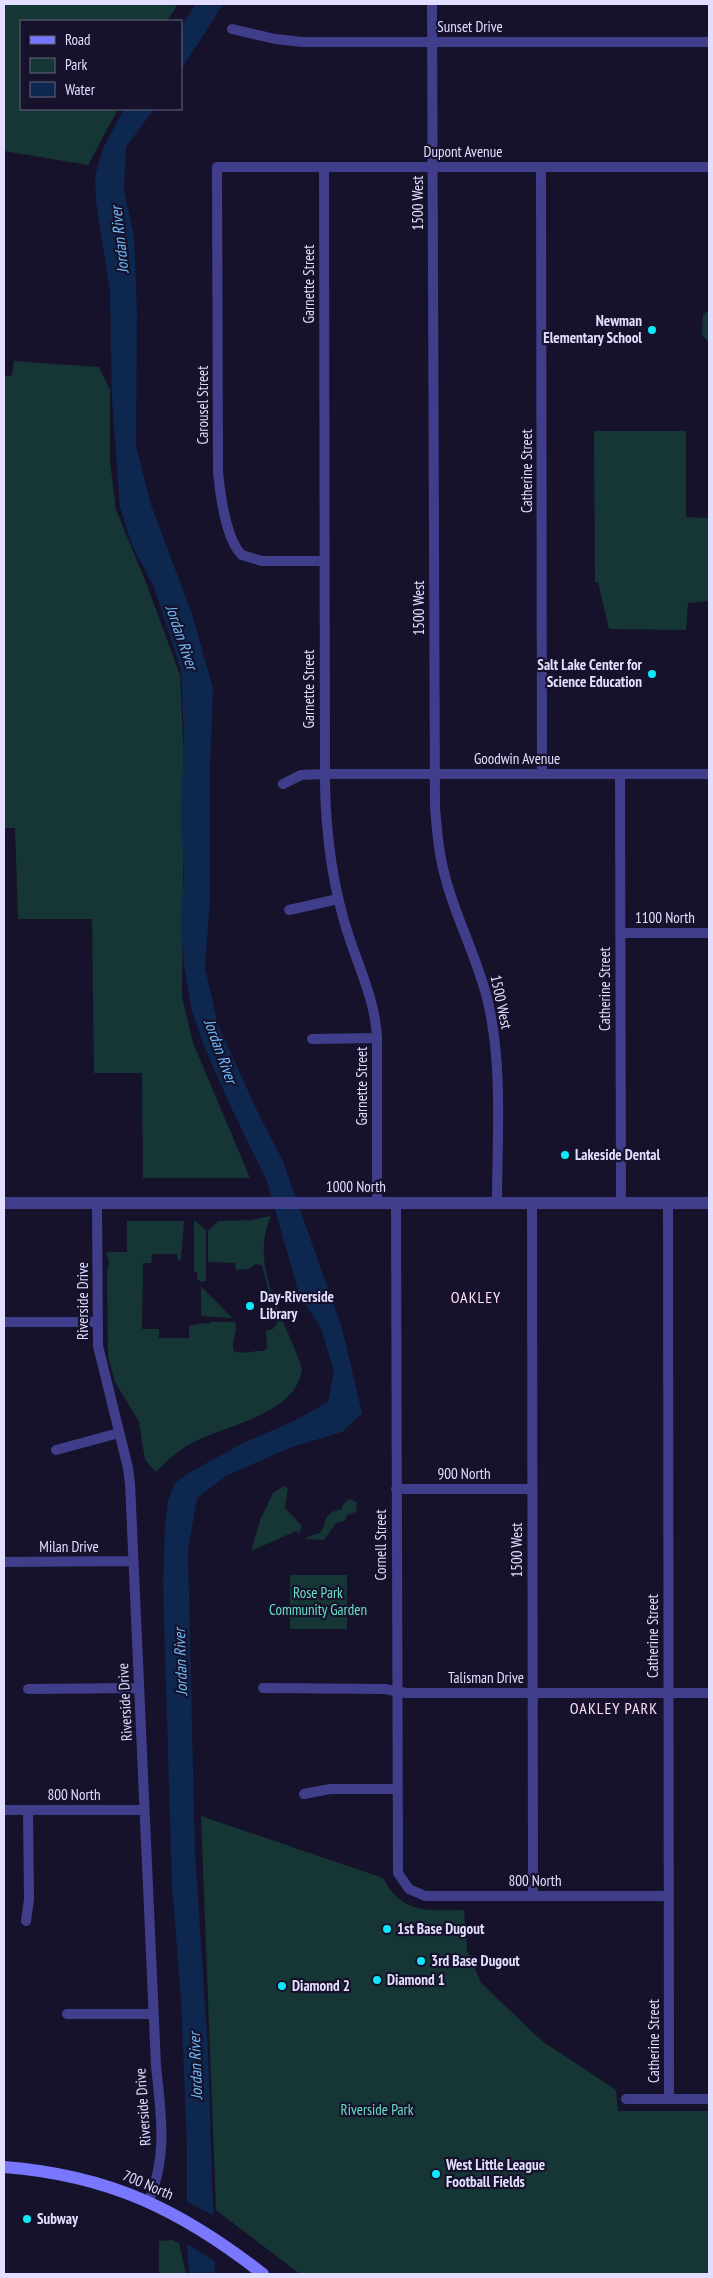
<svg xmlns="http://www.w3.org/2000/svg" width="713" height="2278" font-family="'PT Sans Narrow',sans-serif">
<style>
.green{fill:#153635}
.water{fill:#0e274f}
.pier{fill:#16122c}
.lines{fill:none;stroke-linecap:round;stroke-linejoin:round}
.minor{stroke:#403e8a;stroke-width:10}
.tertiary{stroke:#403e8a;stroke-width:12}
.secondary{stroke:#7877fd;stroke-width:12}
.poi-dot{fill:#0de8fb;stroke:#16122c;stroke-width:2}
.labels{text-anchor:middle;stroke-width:4.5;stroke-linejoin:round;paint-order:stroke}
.street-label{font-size:15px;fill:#e1deff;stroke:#16122c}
.poi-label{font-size:15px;font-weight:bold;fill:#e1deff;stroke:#16122c;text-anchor:start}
.park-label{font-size:15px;fill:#69e0c0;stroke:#16122c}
.water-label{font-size:16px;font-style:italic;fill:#6ebdfd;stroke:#16122c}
.neighbourhood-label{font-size:16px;letter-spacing:1px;fill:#ffe0f4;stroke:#16122c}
</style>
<rect width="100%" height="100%" fill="#16122c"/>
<path class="green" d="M4 4H178L167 21H21V109H118L88 165 4 151Z
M706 312H709V342L702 335 703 315Z
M14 361 99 367 110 390V461L116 510 145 580 180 675 184 759 182 997 193 1043 250 1178H143L142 1073H94L92 919H18L15 828H4V376H12Z
M594 431H686V517L709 518V601L688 603 686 630 609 629 598 582H595Z
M271 1216C248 1267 286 1320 302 1368 298 1414 226 1425 192 1443 178 1450 167 1461 156 1472L145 1460 139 1422 115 1382 108 1356 107 1272 109 1262 106 1252H127V1221H184L181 1260 178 1261 177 1254H152L151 1263H143L142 1329H159V1338H189V1326L202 1323 210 1324V1322H235C239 1332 230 1341 234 1351 243 1355 254 1350 264 1351L267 1348 266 1331 273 1329 277 1323 262 1265 256 1264 249 1269 236 1270 235 1263 208 1262V1231L218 1221 251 1220Z
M194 1220 206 1230V1281L201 1282 197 1279V1272H194Z
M201 1286 232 1318 201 1316Z
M284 1486 288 1488 285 1508 302 1526 299 1534 296 1531 251 1551 261 1518 273 1493Z
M349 1499 357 1502 356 1512 347 1515 345 1521 336 1523 324 1540 305 1539 307 1537 320 1533C329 1520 322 1513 342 1509L343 1505Z
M290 1575H347V1629H290Z
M201 1816 383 1878C403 1915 427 1910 464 1910L467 1950 481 1983 542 2041 616 2090 618 2111H709V2274H300L216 2210Z
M172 2240 179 2243 186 2274H159V2241Z"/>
<path class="water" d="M196 4H223L181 70V27Z
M124 109H154L126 147 124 190 134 237 137 311 136 446 151 505 192 614 213 689 210 766V896L205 968 218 1025 259 1115 282 1159 342 1328 362 1413 342 1432 292 1447 253 1464 226 1476 197 1498 188 1550 192 1729 195 1852 208 2051 215 2274H189L187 2243V2146L181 1999 172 1886 163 1583 165 1527 168 1500 175 1483 187 1474 245 1442 294 1421 328 1402 334 1372 321 1328 299 1294 267 1181 229 1103 205 1048 192 1011 184 966 181 923 184 874 181 816 184 737 181 670 154 587 132 545 120 507 112 400 110 292 96 201 95 176 104 146Z"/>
<path class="pier" d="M184 2200 215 2216 216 2262 184 2242Z"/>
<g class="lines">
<path class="minor" d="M432 4 435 808C437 832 439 856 446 880 457 921 478 959 488 1002 503 1067 497 1137 497 1203
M232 29 275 39 303 42H709
M324 167 325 785C326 830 331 874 343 917 354 959 375 995 377 1038V1203
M541 167 542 774
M324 561H262L242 555C226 540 220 493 218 472L217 167H709
M620 774 621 1203
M283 784 301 775 325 774H709
M289 910 338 899
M620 933H709
M312 1039 377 1038
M97 1203 98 1346 128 1468 130 1483 156 2066C161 2115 168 2154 149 2201
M396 1203 398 1873 409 1889 425 1896H668
M532 1203 533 1896
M668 1203 669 2099
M4 1322H97
M56 1450 119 1433
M396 1489H532
M4 1562 133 1561
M263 1688 385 1689 406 1693H709
M28 1689 139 1688
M304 1794 330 1789H396
M4 1810H144
M26 1921 29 1899 28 1810
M67 2014H153
M626 2099H709"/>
<path class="tertiary" d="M4 1203H709"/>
<path class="secondary" d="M4 2167C109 2175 181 2210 263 2274"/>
</g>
<g class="poi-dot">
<circle cx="652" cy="330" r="5"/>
<circle cx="652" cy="674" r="5"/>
<circle cx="565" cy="1155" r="5"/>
<circle cx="250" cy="1306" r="5"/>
<circle cx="387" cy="1929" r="5"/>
<circle cx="421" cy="1961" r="5"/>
<circle cx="377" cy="1980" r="5"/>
<circle cx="282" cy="1986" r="5"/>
<circle cx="436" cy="2174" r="5"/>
<circle cx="27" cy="2219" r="5"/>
</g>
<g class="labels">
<g class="street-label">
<text x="470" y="32">Sunset Drive</text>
<text x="463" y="157">Dupont Avenue</text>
<text transform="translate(418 203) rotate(-90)" y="5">1500 West</text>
<text transform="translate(309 284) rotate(-90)" y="5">Garnette Street</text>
<text transform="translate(203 405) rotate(-90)" y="5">Carousel Street</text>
<text transform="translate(527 471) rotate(-90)" y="5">Catherine Street</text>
<text transform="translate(419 608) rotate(-90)" y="5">1500 West</text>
<text transform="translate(309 689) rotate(-90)" y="5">Garnette Street</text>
<text x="517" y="764">Goodwin Avenue</text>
<text x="665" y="923">1100 North</text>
<text transform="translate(605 989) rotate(-90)" y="5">Catherine Street</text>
<text transform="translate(501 1002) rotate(78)" y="5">1500 West</text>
<text transform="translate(362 1086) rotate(-90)" y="5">Garnette Street</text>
<text x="356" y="1192">1000 North</text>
<text transform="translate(83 1301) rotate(-90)" y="5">Riverside Drive</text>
<text x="464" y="1479">900 North</text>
<text transform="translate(381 1545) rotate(-90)" y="5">Cornell Street</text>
<text x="69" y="1552">Milan Drive</text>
<text transform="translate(517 1550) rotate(-90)" y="5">1500 West</text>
<text transform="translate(653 1636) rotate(-90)" y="5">Catherine Street</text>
<text x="486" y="1683">Talisman Drive</text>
<text transform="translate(125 1702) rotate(-93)" y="5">Riverside Drive</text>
<text x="74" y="1800">800 North</text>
<text x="535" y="1886">800 North</text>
<text transform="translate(654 2041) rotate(-90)" y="5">Catherine Street</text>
<text transform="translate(143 2107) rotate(-94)" y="5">Riverside Drive</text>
<text transform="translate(148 2185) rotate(23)" y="5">700 North</text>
</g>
<g class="poi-label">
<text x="642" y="326" text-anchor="end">Newman<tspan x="642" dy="17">Elementary School</tspan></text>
<text x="642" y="670" text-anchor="end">Salt Lake Center for<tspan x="642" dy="17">Science Education</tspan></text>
<text x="575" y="1160">Lakeside Dental</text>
<text x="260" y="1302">Day-Riverside<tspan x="260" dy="17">Library</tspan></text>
<text x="397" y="1934">1st Base Dugout</text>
<text x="431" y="1966">3rd Base Dugout</text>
<text x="387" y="1985">Diamond 1</text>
<text x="292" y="1991">Diamond 2</text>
<text x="446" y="2170">West Little League<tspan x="446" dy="17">Football Fields</tspan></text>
<text x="37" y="2224">Subway</text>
</g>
<g class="park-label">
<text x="318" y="1598">Rose Park<tspan x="318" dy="17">Community Garden</tspan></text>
<text x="377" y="2115">Riverside Park</text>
</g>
<g class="water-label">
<text transform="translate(119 240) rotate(-96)" y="6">Jordan River</text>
<text transform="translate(182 637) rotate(71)" y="6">Jordan River</text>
<text transform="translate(221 1051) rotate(70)" y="6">Jordan River</text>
<text transform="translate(180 1662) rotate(-92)" y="6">Jordan River</text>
<text transform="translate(195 2066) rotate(-92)" y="6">Jordan River</text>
</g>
<g class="neighbourhood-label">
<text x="476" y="1303">OAKLEY</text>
<text x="614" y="1714">OAKLEY PARK</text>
</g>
</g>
<rect width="713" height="2278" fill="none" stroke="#e1deff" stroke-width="10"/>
<rect x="20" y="20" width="162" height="90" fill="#16122c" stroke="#676480"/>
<rect x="30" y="36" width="25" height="8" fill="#7877fd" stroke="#676480"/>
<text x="65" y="45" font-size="15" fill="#e1deff">Road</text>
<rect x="30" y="58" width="25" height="15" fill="#153635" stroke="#676480"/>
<text x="65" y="70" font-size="15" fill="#e1deff">Park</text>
<rect x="30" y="82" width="25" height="15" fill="#0e274f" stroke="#676480"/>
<text x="65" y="95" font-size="15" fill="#e1deff">Water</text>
</svg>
